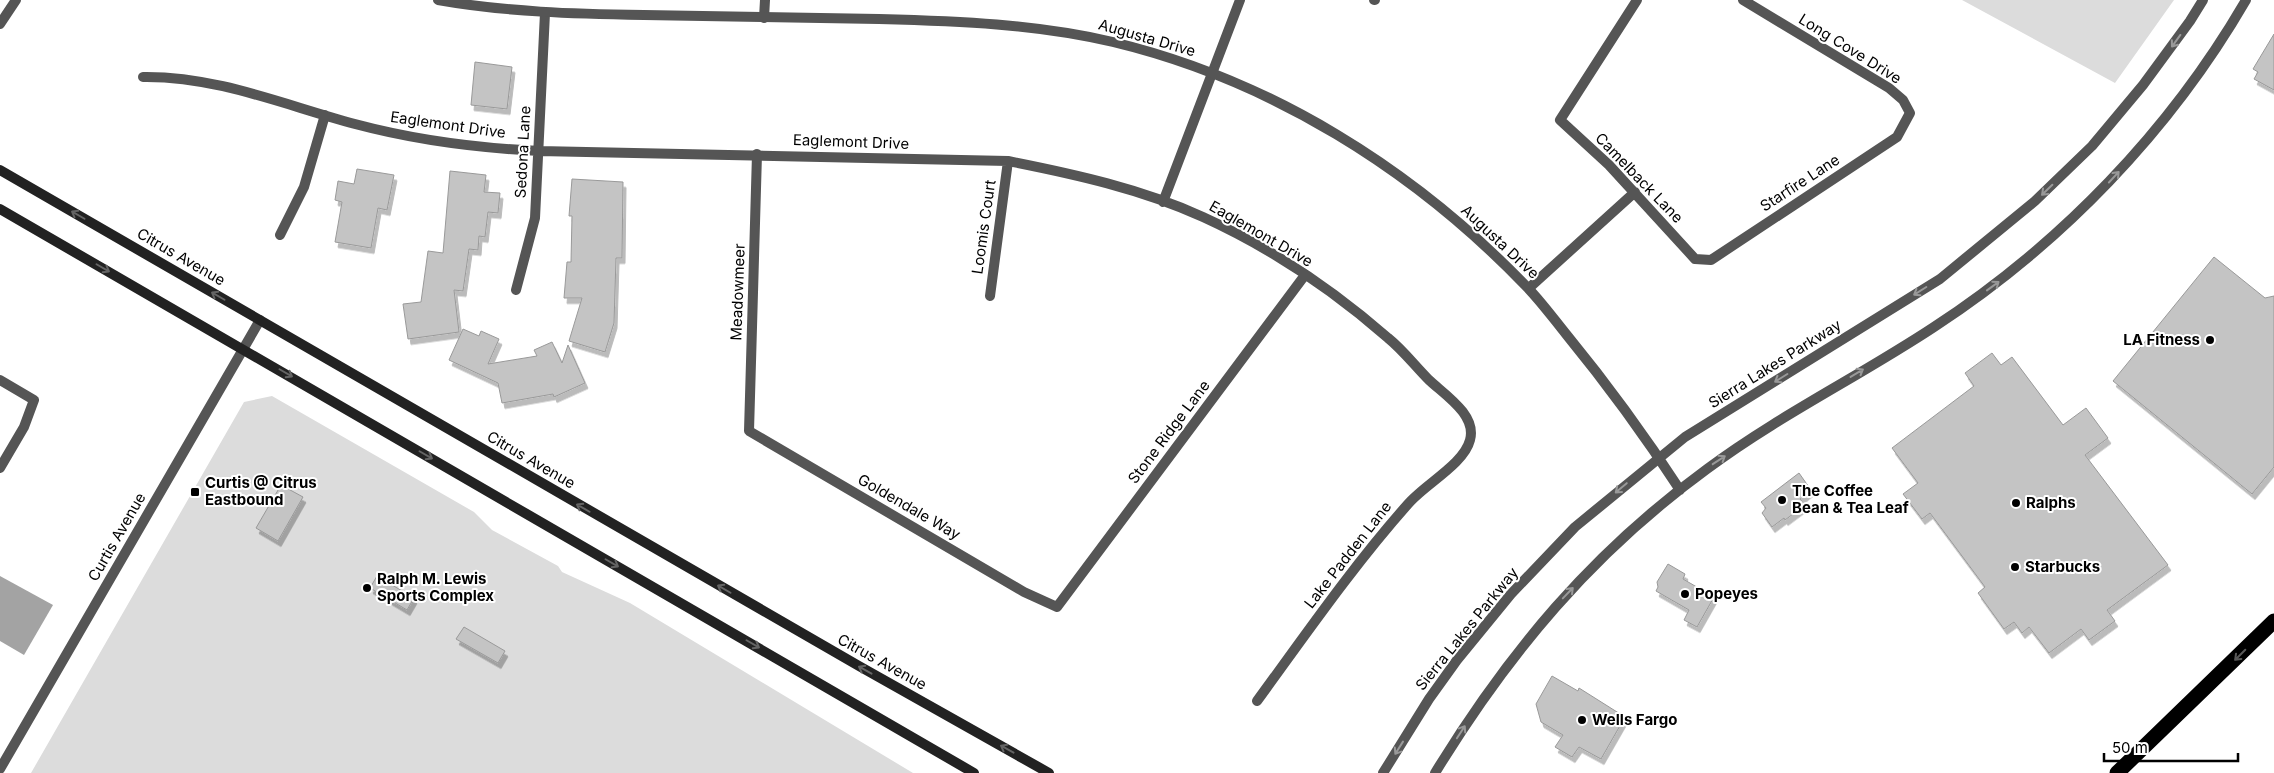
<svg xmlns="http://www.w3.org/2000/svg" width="2274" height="773" font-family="Inter,sans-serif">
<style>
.green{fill:#dcdcdc}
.water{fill:#a3a3a3}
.building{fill:#c4c4c4;stroke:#999;filter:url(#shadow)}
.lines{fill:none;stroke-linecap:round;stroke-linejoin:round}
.minor{stroke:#555;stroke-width:10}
.tertiary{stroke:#555;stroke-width:10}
.secondary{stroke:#222;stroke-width:10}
.motorway{stroke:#000;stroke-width:15}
.oneway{stroke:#999}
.oneway2{stroke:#646464}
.oneway3{stroke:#595959}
.poi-dot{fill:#000;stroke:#fff;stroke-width:2}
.labels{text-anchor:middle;stroke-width:4;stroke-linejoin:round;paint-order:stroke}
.street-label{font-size:15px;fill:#000;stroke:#fff}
.poi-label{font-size:15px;font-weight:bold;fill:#000;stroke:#fff;text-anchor:start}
</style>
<defs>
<filter id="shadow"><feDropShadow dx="3" dy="5.5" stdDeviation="0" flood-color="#0004"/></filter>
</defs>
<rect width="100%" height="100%" fill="#fff"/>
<path class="green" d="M1962 0H2174L2115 83Z
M272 396 474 512 492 530 558 566 562 572 630 603 913 773H31L244 402Z"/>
<path class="water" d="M0 576 53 605 24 655 0 641Z"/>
<path class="building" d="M2274 34V90L2254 79 2258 72 2253 69Z
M475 62 512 67 507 109 471 105Z
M357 169 394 175 387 210 378 208 371 248 335 242 342 202 335 200 338 181 354 184Z
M450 171 486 175 484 192 500 193 498 213 488 212 485 237 479 236 478 250 469 249 463 291 454 290 459 332 408 339 403 304 421 302 428 251 443 253Z
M572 179 623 182 622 258H616L614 323 605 352 569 341 582 298H564L567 262H571L572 216H569Z
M2214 257 2265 298 2274 296V467L2252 494 2113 381Z
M463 329 479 336 481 331 499 339 488 364 537 356 534 350 552 342 562 363 568 345 585 383 554 397 553 394 502 403 498 383 449 360Z
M1992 353 2001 365 2012 357 2063 425 2086 408 2108 438 2085 455 2168 565 2107 610 2115 621 2089 640 2081 629 2049 653 2029 627 2022 633 2014 622 2004 629 1978 593 1985 587 1930 513 1922 519 1903 494 1918 483 1892 448 1974 386 1965 373Z
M1799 473 1811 490 1800 499 1805 505 1785 520 1784 518 1772 527 1762 513 1766 508 1761 502Z
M281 485 303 497 278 541 256 528Z
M1668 564 1685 574 1683 579 1714 597 1697 627 1684 620 1689 610 1656 591 1658 587 1657 582Z
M377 576 414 598 407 610 370 588Z
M464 627 505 651 498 663 456 639Z
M1552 676 1578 691 1579 688 1625 717 1601 759 1579 747 1572 757 1555 747 1563 735 1541 722 1536 704Z"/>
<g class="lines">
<path class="minor" d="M1374 0H1375
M1637 0 1560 120 1609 165 1695 259 1711 260 1897 137 1910 113 1903 100 1889 88 1743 0
M764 18 765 0
M143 77C217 76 284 105 355 124 415 140 477 148 539 151L1008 161C1074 174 1142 189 1203 217 1269 247 1333 290 1388 338 1403 350 1415 366 1429 380 1445 395 1477 415 1470 440 1464 464 1425 484 1408 504 1353 566 1306 634 1257 701
M757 154 749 431 1024 592 1057 607 1305 275
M1163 202 1240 0
M280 235 304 187 325 115
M1529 288 1635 192
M516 290 535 218 545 13
M990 296 1008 161
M0 380 34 400 24 427 0 468"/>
<path class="tertiary" d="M438 0C506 12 575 14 644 15 722 17 801 17 879 19 957 21 1037 24 1113 42 1271 80 1413 169 1525 285 1540 300 1553 318 1566 334 1607 384 1645 436 1680 490
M0 24 16 0
M0 769 260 320
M1383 773 1429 699 1457 660 1511 594 1575 527 1685 437 1940 279 2035 201 2092 146 2143 85 2190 21 2203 0
M1435 773C1509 652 1592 553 1707 469 1778 416 1860 376 1934 327 2061 244 2170 131 2246 0"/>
<path class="secondary" d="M0 170 859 666 1049 773
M0 209 974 773"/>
<path class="motorway" d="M2117 773 2274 621"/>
</g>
<defs><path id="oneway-shaft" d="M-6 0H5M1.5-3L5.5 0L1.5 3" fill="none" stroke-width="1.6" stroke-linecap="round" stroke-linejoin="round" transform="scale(1.25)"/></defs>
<g class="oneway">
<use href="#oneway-shaft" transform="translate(2176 41) rotate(126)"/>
<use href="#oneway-shaft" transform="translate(2114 177) rotate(-47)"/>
<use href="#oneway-shaft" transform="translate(2047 190) rotate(136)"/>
<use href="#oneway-shaft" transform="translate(1993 286) rotate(-36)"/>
<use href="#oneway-shaft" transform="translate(1920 291) rotate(148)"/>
<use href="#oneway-shaft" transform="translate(1857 373) rotate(-31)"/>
<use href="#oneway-shaft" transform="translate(1781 378) rotate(148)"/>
<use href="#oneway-shaft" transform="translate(1719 460) rotate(-33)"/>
<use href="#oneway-shaft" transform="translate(1621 488) rotate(140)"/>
<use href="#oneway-shaft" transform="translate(1568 593) rotate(-46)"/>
<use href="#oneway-shaft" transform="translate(1461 732) rotate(-57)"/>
<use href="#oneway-shaft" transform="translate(1399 748) rotate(122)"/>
</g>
<g class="oneway2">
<use href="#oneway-shaft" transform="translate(78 215) rotate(-150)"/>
<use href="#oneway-shaft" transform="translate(103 268) rotate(30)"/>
<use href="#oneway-shaft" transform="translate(218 296) rotate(-150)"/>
<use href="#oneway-shaft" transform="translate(286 373) rotate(30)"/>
<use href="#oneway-shaft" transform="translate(426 455) rotate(30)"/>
<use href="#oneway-shaft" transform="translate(583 508) rotate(-150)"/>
<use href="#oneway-shaft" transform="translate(612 563) rotate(30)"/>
<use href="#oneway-shaft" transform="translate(724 589) rotate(-150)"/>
<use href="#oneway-shaft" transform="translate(753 644) rotate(30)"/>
<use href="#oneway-shaft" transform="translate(865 670) rotate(-151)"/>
<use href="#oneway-shaft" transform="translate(1007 749) rotate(-151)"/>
</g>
<use class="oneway3" href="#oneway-shaft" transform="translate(2240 655) rotate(135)"/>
<g class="poi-dot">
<circle cx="2210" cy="340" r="5"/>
<rect x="190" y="487" width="10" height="10" rx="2.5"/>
<circle cx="1782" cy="500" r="5"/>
<circle cx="2016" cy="503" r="5"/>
<circle cx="2015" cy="567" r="5"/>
<circle cx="367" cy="588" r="5"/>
<circle cx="1685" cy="594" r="5"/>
<circle cx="1582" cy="720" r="5"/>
</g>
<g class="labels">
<g class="street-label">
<text transform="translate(1147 38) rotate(16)" y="5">Augusta Drive</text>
<text transform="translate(1850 49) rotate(32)" y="5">Long Cove Drive</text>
<text transform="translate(448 125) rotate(8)" y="5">Eaglemont Drive</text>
<text transform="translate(851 142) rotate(2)" y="5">Eaglemont Drive</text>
<text transform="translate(523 152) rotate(-87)" y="5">Sedona Lane</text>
<text transform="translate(1639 178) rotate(46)" y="5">Camelback Lane</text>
<text transform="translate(1800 183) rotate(-33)" y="5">Starfire Lane</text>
<text transform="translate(984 227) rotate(-82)" y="5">Loomis Court</text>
<text transform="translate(1261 234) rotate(30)" y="5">Eaglemont Drive</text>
<text transform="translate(1500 242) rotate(43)" y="5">Augusta Drive</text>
<text transform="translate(181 257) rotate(30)" y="5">Citrus Avenue</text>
<text transform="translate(738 292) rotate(-88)" y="5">Meadowmeer</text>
<text transform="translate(1775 364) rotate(-32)" y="5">Sierra Lakes Parkway</text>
<text transform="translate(1169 432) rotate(-53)" y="5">Stone Ridge Lane</text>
<text transform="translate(531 460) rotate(30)" y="5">Citrus Avenue</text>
<text transform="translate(909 507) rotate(30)" y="5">Goldendale Way</text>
<text transform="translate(117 537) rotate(-60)" y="5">Curtis Avenue</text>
<text transform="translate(1348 555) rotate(-52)" y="5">Lake Padden Lane</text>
<text transform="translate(1467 629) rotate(-51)" y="5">Sierra Lakes Parkway</text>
<text transform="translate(882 662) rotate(29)" y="5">Citrus Avenue</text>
</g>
<g class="poi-label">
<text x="2200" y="345" text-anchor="end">LA Fitness</text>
<text x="205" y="488">Curtis @ Citrus<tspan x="205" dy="17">Eastbound</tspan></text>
<text x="1792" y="496">The Coffee<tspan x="1792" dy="17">Bean &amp; Tea Leaf</tspan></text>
<text x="2026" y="508">Ralphs</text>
<text x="2025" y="572">Starbucks</text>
<text x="377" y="584">Ralph M. Lewis<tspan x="377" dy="17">Sports Complex</tspan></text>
<text x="1695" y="599">Popeyes</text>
<text x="1592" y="725">Wells Fargo</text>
</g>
</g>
<path d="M2104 753v8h134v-8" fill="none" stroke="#000000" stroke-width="2.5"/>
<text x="2112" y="753" font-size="15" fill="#000000" stroke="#ffffff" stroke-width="4" paint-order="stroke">50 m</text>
</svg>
